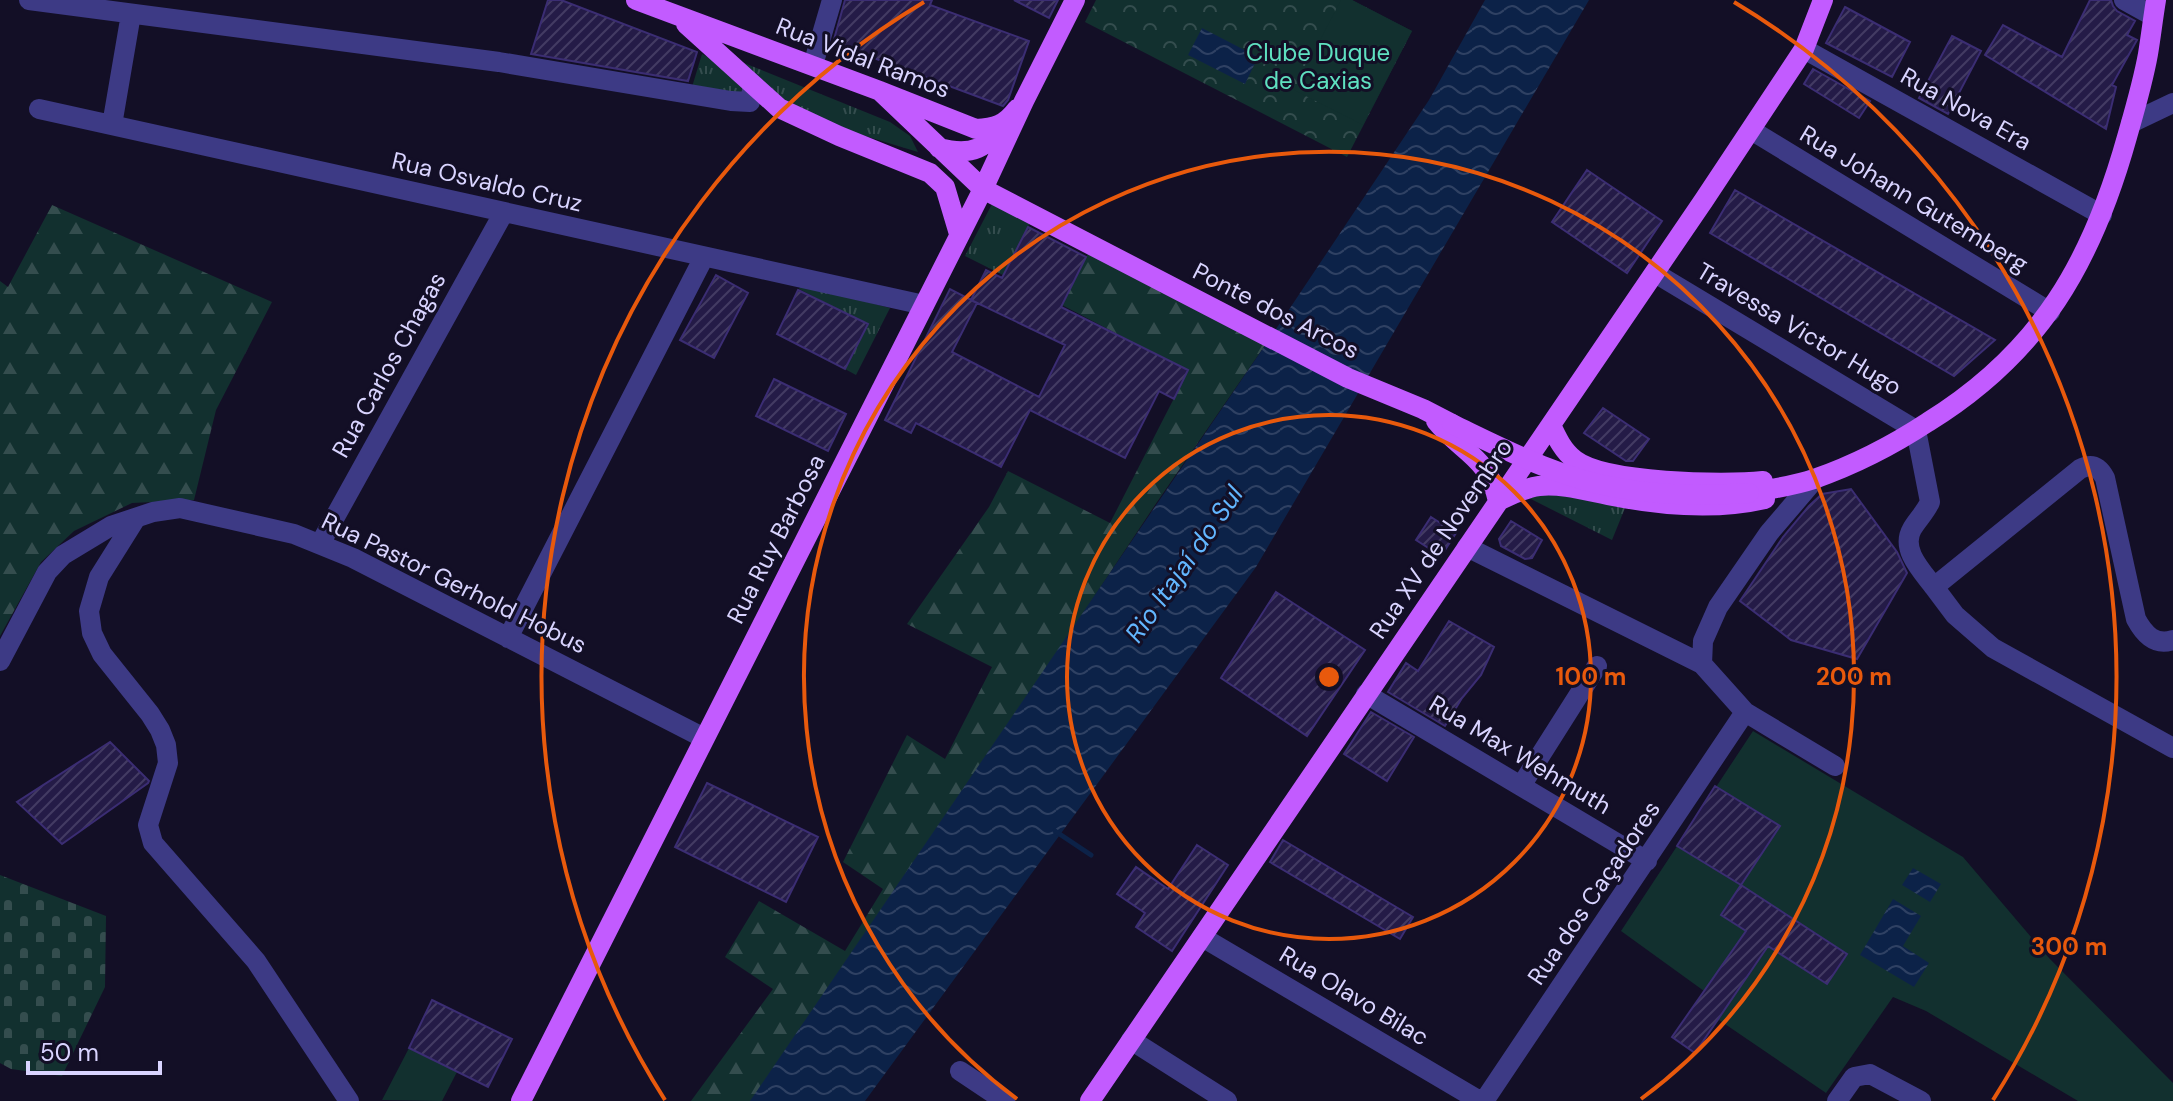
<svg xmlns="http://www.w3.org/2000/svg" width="2173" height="1101" font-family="'DM Sans',sans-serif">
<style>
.grass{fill:url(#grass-tufts)}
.forest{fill:url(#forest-firs)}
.cemetery{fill:url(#cemetery-stones)}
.park{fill:url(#park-crowns)}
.garden{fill:#12302f}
.water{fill:url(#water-waves)}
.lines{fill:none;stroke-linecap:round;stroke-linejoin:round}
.stream{stroke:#0c2248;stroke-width:5}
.building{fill:url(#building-hatch);stroke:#3b2d73;stroke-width:2;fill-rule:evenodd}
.minor{stroke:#3d3a85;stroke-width:20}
.major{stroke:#c25bff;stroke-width:20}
.major-bridge{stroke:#c25bff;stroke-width:20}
.ring{fill:none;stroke:#e8590c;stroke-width:4}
.labels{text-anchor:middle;stroke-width:6;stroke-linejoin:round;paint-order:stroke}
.park-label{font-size:24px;fill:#5fe0c0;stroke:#130f26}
.street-label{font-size:24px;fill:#d9d4ff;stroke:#130f26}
.water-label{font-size:26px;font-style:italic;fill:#62b6ff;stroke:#130f26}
.centre{fill:#e8590c;stroke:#130f26;stroke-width:4}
.ring-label{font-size:24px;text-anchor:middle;font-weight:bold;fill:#e8590c;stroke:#130f26;stroke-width:6;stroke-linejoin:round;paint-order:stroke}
</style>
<defs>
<pattern id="grass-tufts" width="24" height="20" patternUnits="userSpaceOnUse" patternTransform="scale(2)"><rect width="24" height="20" fill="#12302f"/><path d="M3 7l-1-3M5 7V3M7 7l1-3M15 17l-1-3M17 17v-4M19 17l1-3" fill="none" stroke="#344d4e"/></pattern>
<pattern id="forest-firs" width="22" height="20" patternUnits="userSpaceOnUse" patternTransform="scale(2)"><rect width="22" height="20" fill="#12302f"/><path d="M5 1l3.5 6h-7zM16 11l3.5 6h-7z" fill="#344d4e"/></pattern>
<pattern id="cemetery-stones" width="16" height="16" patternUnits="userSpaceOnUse" patternTransform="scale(2)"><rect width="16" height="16" fill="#12302f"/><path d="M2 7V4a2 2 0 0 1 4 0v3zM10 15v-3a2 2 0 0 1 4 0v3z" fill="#344d4e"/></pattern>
<pattern id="park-crowns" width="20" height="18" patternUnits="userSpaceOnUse" patternTransform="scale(2)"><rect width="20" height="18" fill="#12302f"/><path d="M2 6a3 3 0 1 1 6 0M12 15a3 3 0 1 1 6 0" fill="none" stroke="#344d4e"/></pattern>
<pattern id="water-waves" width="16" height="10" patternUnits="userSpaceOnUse" patternTransform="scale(2)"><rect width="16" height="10" fill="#0c2248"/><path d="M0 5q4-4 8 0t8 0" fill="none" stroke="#2f4163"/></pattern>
<pattern id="building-hatch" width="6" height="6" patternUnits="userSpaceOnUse" patternTransform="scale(2)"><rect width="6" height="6" fill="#241b47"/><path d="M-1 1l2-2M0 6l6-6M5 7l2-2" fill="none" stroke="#433b63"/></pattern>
</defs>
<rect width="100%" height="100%" fill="#130f26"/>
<path class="grass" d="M702 54 719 63 745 87 744 93 692 87Z
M739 61 890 122 910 136 918 152 829 125 784 105Z
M992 204 1030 223 1003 275 965 256Z
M801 285 890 308 856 375 845 369 867 324 799 289Z
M1536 489 1625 508 1612 540 1527 497Z"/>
<path class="forest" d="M52 205 272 302 216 410 194 500 132 503 74 531 41 562 0 636V281L8 287Z
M1089 252 1270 338 1157 502 759 1101H691L773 989 725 957 759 901 845 951 883 889 843 862 907 735 945 759 992 667 907 624 989 507 1008 471 1110 523 1188 371 1062 305Z"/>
<path class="cemetery" d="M0 875 106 916 105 987 62 1076 11 1069 0 1063Z"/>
<path class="park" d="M1096 0H1352L1412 31 1347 157 1085 22Z"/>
<path class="garden" d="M1341 0H1352L1412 31 1363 125 1294 90Z
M1753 731 1963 857 2049 958 2173 1083V1101H2078L1926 1011 1893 997 1826 1093 1719 1020 1695 1053 1672 1037 1704 991 1621 931Z
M409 1048 457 1072 442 1101 382 1100Z"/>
<path class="water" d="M1485 0H1589L1256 567 865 1101H750L1270 338 1429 100Z
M1202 28 1258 57 1245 84 1188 55Z
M1913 868 1941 884 1930 902 1902 885Z
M1893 899 1921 916 1903 946 1929 963 1914 987 1860 955Z"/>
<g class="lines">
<path class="stream" d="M1055 831 1091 855"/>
</g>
<path class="building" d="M548 0H561L697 52 688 81 531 54Z
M845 0H932L930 5 1029 41 1008 100 1003 106 833 43Z
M1014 0H1058L1049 18Z
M2090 0H2111L2113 6 2117 11 2135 21 2127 35 2137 40 2112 85 2116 87 2106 129 1985 55 2003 25 2062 57Z
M1845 7 1910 42 1892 77 1826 43Z
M1952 36 1981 51 1948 114 1919 98Z
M1813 69 1870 101 1859 118 1804 84Z
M1587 170 1662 221 1627 273 1552 222Z
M1735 190 1995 340 1954 376 1710 233Z
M1028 227 1086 257 1061 307 1188 370 1174 399 1159 391 1125 458 1030 410 1001 467 916 423 911 433 885 420 950 289 971 300 986 270 1002 278ZM971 300 1065 345 1039 397 952 352 977 303Z
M716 275 748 293 714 358 680 340Z
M798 290 868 324 845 369 777 334Z
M774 379 846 414 828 451 756 416Z
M1603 408 1649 439 1633 461H1626L1584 433Z
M1851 489 1897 552 1907 573 1857 659 1791 640 1740 601 1783 537 1809 506 1822 494Z
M1431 517 1456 533 1441 556 1416 540Z
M1511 521 1542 540 1532 558 1525 559 1501 546 1499 539Z
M1276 592 1365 650 1307 736 1221 678Z
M1449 621 1494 647 1481 675 1462 698 1445 726 1388 692 1406 663 1418 671Z
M1371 712 1414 737 1387 781 1344 754Z
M110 742 149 781 148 783 62 844 17 802Z
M707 783 818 837 786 902 675 847Z
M1715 786 1780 826 1741 885 1677 846Z
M1283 840 1413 917 1400 939 1270 862Z
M1197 845 1228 865 1172 951 1136 927 1145 913 1117 894 1136 867 1168 889Z
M1741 885 1847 954 1827 984 1768 946 1695 1053 1672 1037 1746 931 1721 915Z
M432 1000 512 1039 488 1087 409 1048Z"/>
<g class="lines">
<path class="minor" d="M29 0 499 62 731 101 750 102 753 85
M2124 0 2153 16
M1804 49 2102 215
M813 65 832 0
M39 109 924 305
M2131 123 2173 103
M112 125 131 14
M1751 130 2050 312
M1655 273 1916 430 1930 502C1925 513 1917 520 1912 529 1900 550 1923 572 1934 587L2080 469C2092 463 2099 467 2105 478L2136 619C2144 634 2155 646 2173 640
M136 518 99 577 89 611 92 633 102 654 150 714 160 730 166 745 168 763 148 825 153 843 256 961 349 1101
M320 544 504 212
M1467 547 1702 664 1745 712 1835 766
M1934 587 1955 615 1993 648 2173 748
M508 638 704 257
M0 661 47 572 63 555 111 526 153 512 180 508 294 534 353 558 704 738
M1702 664 1703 641 1718 607 1769 533 1815 479
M1366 694 1647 861
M1521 786 1597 666
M1202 937 1480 1101
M1131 1040 1227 1101
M960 1071 1005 1101
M1484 1101 1745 712
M1837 1101 1854 1077 1870 1074 1921 1101"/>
<path class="major" d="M636 0 880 91 976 129C995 128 1005 125 1017 109
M686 24 779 108 839 136 930 173 945 187 959 234
M880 91 983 189 1348 378 1423 409 1452 424
M939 148C973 157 986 148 1007 122
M1436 421C1462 453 1488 456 1498 501
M1551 425C1557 438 1563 451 1575 460 1605 483 1724 485 1763 481
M1749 493C1771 489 1793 486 1814 479 1854 465 1893 445 1928 422 2041 352 2092 262 2127 137 2135 109 2143 82 2148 54 2151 36 2153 18 2156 0
M1498 501C1511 495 1524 488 1539 486 1564 483 1593 493 1618 497 1666 506 1717 510 1765 499
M521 1101 983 189 1024 101 1075 0
M1090 1101 1704 200 1804 49 1823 0"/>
<path class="major-bridge" d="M1452 424C1504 449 1561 479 1619 488 1663 496 1705 496 1749 493"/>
</g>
<g class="ring">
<circle cx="1329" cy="677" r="262"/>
<path d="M1017 1099A525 525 0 1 1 1641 1099"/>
<path d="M665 1100A787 787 0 0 1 924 2M1734 2A787 787 0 0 1 1993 1100"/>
</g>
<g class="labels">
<g class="park-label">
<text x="1318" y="61">Clube Duque<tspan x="1318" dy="28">de Caxias</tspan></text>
</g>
<g class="street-label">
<text transform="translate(863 58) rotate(21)" y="8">Rua Vidal Ramos</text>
<text transform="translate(1966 109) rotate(29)" y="8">Rua Nova Era</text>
<text transform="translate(487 182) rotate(13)" y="8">Rua Osvaldo Cruz</text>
<text transform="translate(1914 199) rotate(31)" y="8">Rua Johann Gutemberg</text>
<text transform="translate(1276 311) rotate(27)" y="8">Ponte dos Arcos</text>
<text transform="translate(1799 329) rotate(31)" y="8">Travessa Victor Hugo</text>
<text transform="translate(389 365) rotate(-61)" y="8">Rua Carlos Chagas</text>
<text transform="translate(776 539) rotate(-63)" y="8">Rua Ruy Barbosa</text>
<text transform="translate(1441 539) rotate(-56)" y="8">Rua XV de Novembro</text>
<text transform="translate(454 583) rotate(26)" y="8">Rua Pastor Gerhold Hobus</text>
<text transform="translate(1520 755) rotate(31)" y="8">Rua Max Wehmuth</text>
<text transform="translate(1594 893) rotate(-56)" y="8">Rua dos Caçadores</text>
<text transform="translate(1354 996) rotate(31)" y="8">Rua Olavo Bilac</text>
</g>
<g class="water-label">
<text transform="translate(1184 564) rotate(-55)" y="9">Rio Itajaí do Sul</text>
</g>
</g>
<circle cx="1329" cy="677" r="12" class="centre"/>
<g class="ring-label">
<text x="1591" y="685">100 m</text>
<text x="1854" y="685">200 m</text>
<text x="2069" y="955">300 m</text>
</g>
<path d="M28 1061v12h132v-12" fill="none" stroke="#d9d4ff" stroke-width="4"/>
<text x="40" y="1061" font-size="24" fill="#d9d4ff" stroke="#130f26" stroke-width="6" paint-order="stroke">50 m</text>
</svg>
